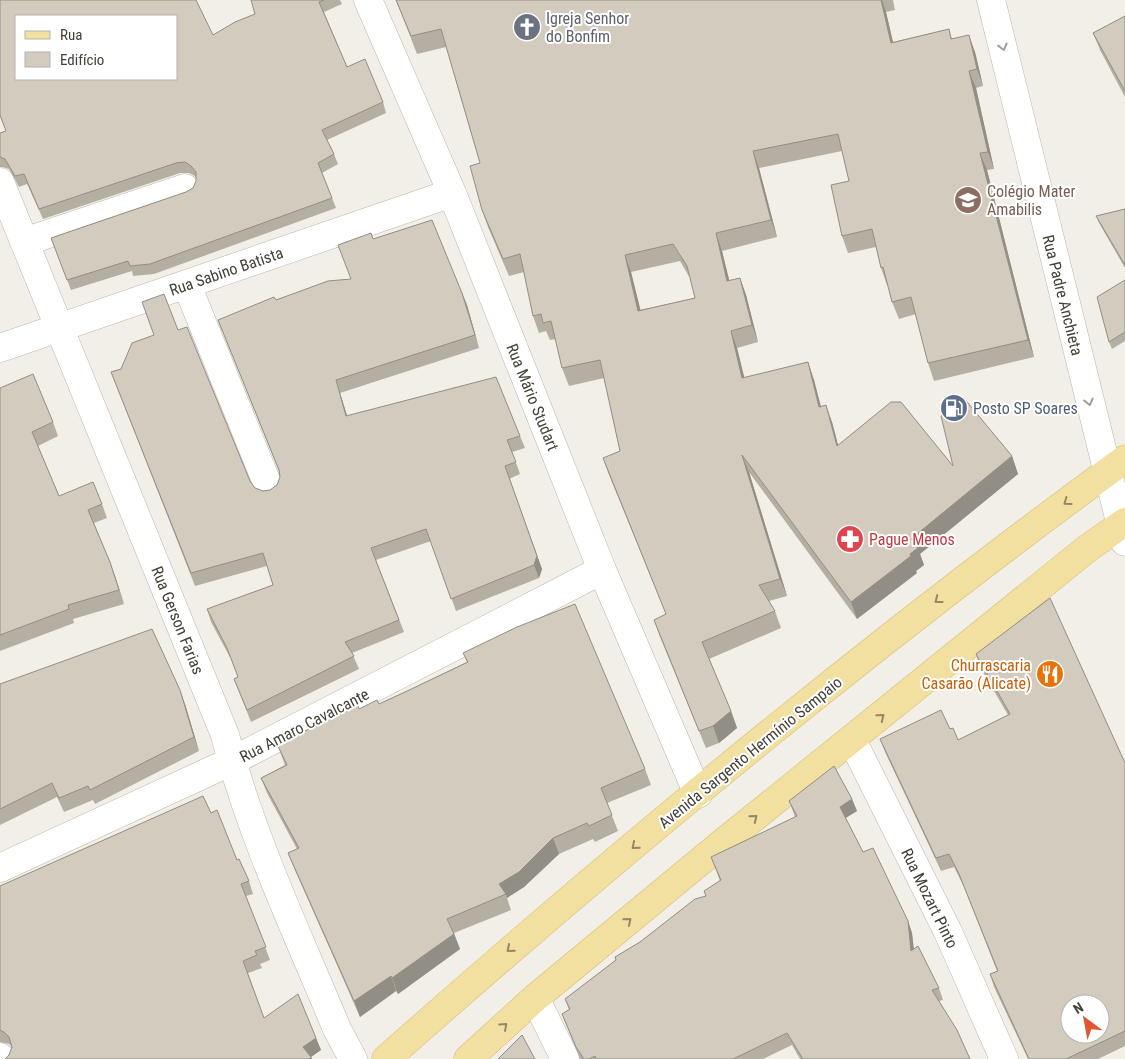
<svg xmlns="http://www.w3.org/2000/svg" width="1125" height="1059" font-family="'Roboto Condensed',sans-serif">
<style>
.lines{fill:none;stroke-linecap:round;stroke-linejoin:round}
.minor-casing{stroke:#bcb7ab;stroke-width:29}
.major-casing{stroke:#d5be72;stroke-width:29}
.minor{stroke:#fff;stroke-width:28}
.major{stroke:#f2e0a0;stroke-width:28}
.wall{fill:#b5afa3;fill-rule:evenodd}
.shaded-wall{fill:#938e85}
.building{fill:#d2cbbe;stroke:#938e85;fill-rule:evenodd}
.oneway{stroke:#a2a09b}
.oneway2{stroke:#928866}
.labels{text-anchor:middle;stroke-width:4;stroke-linejoin:round;paint-order:stroke}
.worship-label{font-size:16px;fill:#5b616d;stroke:#fff;text-anchor:start}
.education-label{font-size:16px;fill:#785e54;stroke:#fff;text-anchor:start}
.street-label{font-size:16px;fill:#444037;stroke:#fff}
.service-label{font-size:16px;fill:#4e5e75;stroke:#fff;text-anchor:start}
.health-label{font-size:16px;fill:#be3a42;stroke:#fff;text-anchor:start}
.food-label{font-size:16px;fill:#c56008;stroke:#fff;text-anchor:end}
</style>
<rect width="100%" height="100%" fill="#f2efe8"/>
<g class="lines">
<g class="minor-casing">
<path id="minor" d="M368 0 452 193 602 570 698 794
M991 0 1125 542
M0 182 225 735C251 836 297 933 337 1029L353 1059
M24 242 185 188
M187 285 269 488
M0 348 452 193
M852 740 948 932 1004 1059
M0 868 230 762 602 570
M535 998 565 1059
M0 1057 1 1059"/>
</g>
<g class="major-casing">
<path id="major" d="M386 1059C623 849 869 646 1125 459
M468 1059 535 998 720 845 1088 548 1125 522"/>
</g>
<use href="#minor" class="minor"/>
<use href="#major" class="major"/>
</g>
<path class="wall" d="M0 0 213 35 255 14 251 0H340L342 4 324 12 347 67 383 102 386 113 327 140 334 154 338 164 322 173 336 208 154 274 133 276 132 271 71 290 51 238 186 192 193 188 196 181V178L195 176 189 173H180L43 219 27 184 19 187 9 169 2 167H0V133L6 131 0 116Z
M396 0H893L895 10 886 12 893 42 949 29 952 39 975 52 983 86 976 88 994 169 987 170 1034 357 934 381 928 363 916 314 899 319 892 302 888 285H887L881 268 876 247 848 253 842 236 849 181 842 151 759 168 777 237 722 251 729 281 740 278 746 295 758 342 737 348 744 378 808 362 814 380 821 406 832 422 838 445 953 466 1012 456 1018 474 920 554 924 565 916 571 917 573 857 619 749 472 787 596 769 601 775 611 781 628 709 659 731 711 737 728 719 743 706 748 660 637 654 620 666 614 609 475 603 458 620 451 604 378 569 386 562 368 556 339 550 340 546 331 539 333 533 316 524 272 509 276 488 227 482 210 480 163 446 47 417 54ZM680 261 690 278 695 298 640 310 631 272Z
M1125 16V97L1100 50 1093 33Z
M1125 209V268L1099 223 1096 216Z
M373 239 462 293 467 305 479 348 340 393 347 416 520 436 525 448 512 452 520 474 509 479 542 569 539 578 456 611 431 541 376 560 404 632 352 653 359 669 251 722 234 679 238 677 232 661 211 622 207 609 273 585 267 566 195 586 111 372 121 369 178 330 250 481 255 488 263 491 270 490 277 485 280 477 279 471 218 320 276 300 351 279Z
M1125 280V341L1112 349 1109 342Z
M0 388 53 422 58 436 38 446 59 496 102 504 107 518 94 523 115 576 124 604 73 619 74 623 0 651Z
M463 653 645 769 651 785 607 803 618 831 595 842 593 839 559 854 524 887 507 898 511 910 454 933 460 949 398 994 396 991 360 1017 294 868 288 853 297 849 267 793 261 778 285 765 277 744 359 709 379 704 405 692 467 662Z
M976 654 1125 763V1046L1098 1059H1028L994 987 990 974 997 971 964 887 954 867 941 871 885 752 880 739 950 729 958 740 1008 715 980 667Z
M0 684 185 704 199 751 95 804 93 800 64 812 57 797 0 825Z
M852 799 857 811 845 818 863 852 908 921 912 933 914 949 939 988 943 1000 939 1001 970 1059H800L792 1045 763 1059H580L562 1014 569 1010 565 999 616 960 615 957 640 942 706 896 720 881 711 857 795 817 789 801Z
M211 813 249 881 253 894 246 896 270 960 260 964 262 968 248 973 264 1018 316 1038 321 1050 311 1057 312 1059H5L9 1055 12 1047 9 1044 0 1042V886Z"/>
<path class="shaded-wall" d="M881 0H882L886 12 897 60 891 43Z
M969 35 975 52 983 86 977 69Z
M969 71 976 88 994 169 988 152Z
M753 151 759 168 777 237 771 220Z
M980 153 987 170 1034 357 1028 340Z
M716 233 722 251 734 299 727 281Z
M625 255 631 272 645 328 638 311Z
M740 278 746 295 758 342 752 325Z
M462 293 467 305 479 348 475 335Z
M731 331 737 348 749 396 742 378Z
M808 362 814 380 825 424 819 407Z
M336 380 340 393 351 428 346 416Z
M826 405 832 422 843 464 837 446Z
M742 455 749 472 787 596 780 579Z
M1012 456 1018 474 920 554 924 565 916 571 917 573 857 619 851 602 910 554 911 539Z
M505 466 542 569 539 578 534 565Z
M110 562 115 576 124 604 119 590Z
M180 690 185 704 199 751 194 737Z
M731 711 737 728 719 743 713 726Z
M852 799 857 811 844 819 840 807Z
M553 838 559 854 524 887 507 898 506 894 499 884Z
M908 921 912 933 915 963 911 951Z
M454 934 460 949 398 994 392 978Z
M391 976 396 991 360 1017 354 1001Z
M316 1038 321 1050 311 1057 312 1059H307L303 1047Z"/>
<path class="building" d="M0 0H196L213 35 235 22 255 14 251 0H324L319 2 347 67 365 59 383 102 322 130 334 154 318 163 332 198 150 264 130 266 128 261 67 280 51 238 186 192 193 188 196 181V172L191 166 185 162 176 163 39 209 24 174 15 176 5 159 0 157V133L6 131 0 115ZM16 16H176V79H16Z
M396 0H881L891 43 949 29 951 39 969 35 977 69 969 71 988 152 980 153 1028 340 928 363 911 297 892 302 883 267 881 268 872 229 842 236 831 185 849 181 838 134 753 151 771 220 716 233 727 281 740 278 752 325 731 331 742 378 808 362 819 407 826 405 837 446 891 402H901L953 466 941 416 963 397 1012 456 911 539 918 548 910 554 911 556 851 602 742 455 780 579 759 585 775 611 702 642 731 711 713 726 699 731 654 620 666 614 603 458 620 451 600 360 562 368 551 321 543 323 541 314 533 316 520 254 503 259 482 210 470 166 480 163 441 29 411 36ZM673 244 687 266 695 298 638 311 625 255Z
M1125 16V91L1093 33Z
M1125 209V265L1096 216Z
M432 220 462 293 475 335 336 380 346 416 496 377 520 436 507 440 516 462 505 466 537 556 534 565 451 599 426 529 371 548 399 620 345 642 354 656 247 710 234 679 238 677 227 648 207 609 273 585 263 553 191 573 111 372 121 369 132 343 154 335 142 302 164 294 178 330 187 327 250 481 255 488 263 491 270 490 277 485 280 477 279 470 218 320 274 297 276 300 328 281 351 279 338 245 371 233 373 239Z
M1125 280V332L1109 342 1097 297Z
M33 374 53 422 32 432 59 496 93 482 102 504 88 510 110 562 119 590 68 605 69 609 0 635V388Z
M1050 598 1125 763V1031L1066 1059H1029L990 974 998 971 959 874 949 854 936 858 880 739 941 710 950 729 953 728 958 740 1010 714 976 654ZM1070 1004H1100V1034H1070Z
M575 604 645 769 601 788 612 815 589 826 587 823 553 838 519 872 499 884 506 894 447 919 454 934 392 978 391 976 354 1001 288 853 299 848 261 778 287 765 277 744 358 706 359 709 377 700 379 704 405 692 468 662 463 653 517 627Z
M152 629 180 690 194 737 90 790 88 786 59 798 52 783 0 809V684Z
M834 766 852 799 840 807 863 852 873 848 908 921 911 951 918 946 939 988 932 990 957 1030 970 1059H803L787 1033 733 1059H596L595 1056 589 1059H584L576 1047 562 1014 570 1009 565 999 616 960 615 957 640 942 695 899 706 896 704 891 721 880 711 857 797 816 789 801Z
M203 796 211 813 217 810 237 860 239 859 249 881 241 884 266 947 255 951 257 955 243 961 264 1018 298 994 316 1038 303 1047 311 1057 309 1059H5L9 1055 12 1047 9 1037 4 1032 0 1030V886Z
M522 1035 535 1059H498Z"/>
<defs><path id="oneway-chevron" d="M-2-3.5L2.5 0L-2 3.5" fill="none" stroke-width="1.6" stroke-linecap="round" stroke-linejoin="round" transform="scale(1.25)"/></defs>
<g class="oneway">
<use href="#oneway-chevron" transform="translate(1003 47) rotate(76)"/>
<use href="#oneway-chevron" transform="translate(1089 402) rotate(76)"/>
</g>
<g class="oneway2">
<use href="#oneway-chevron" transform="translate(1067 502) rotate(144)"/>
<use href="#oneway-chevron" transform="translate(938 600) rotate(142)"/>
<use href="#oneway-chevron" transform="translate(881 717) rotate(-39)"/>
<use href="#oneway-chevron" transform="translate(754 818) rotate(-39)"/>
<use href="#oneway-chevron" transform="translate(635 846) rotate(140)"/>
<use href="#oneway-chevron" transform="translate(628 921) rotate(-40)"/>
<use href="#oneway-chevron" transform="translate(510 949) rotate(139)"/>
<use href="#oneway-chevron" transform="translate(504 1026) rotate(-42)"/>
</g>
<defs>
<g id="church-disc" transform="scale(1.4375)"><circle r="9.5" fill="#6b7280" stroke="#fff"/><path d="M-1.2-6h2.4v3.5h3.3v2.4h-3.3V6h-2.4V-.1h-3.3v-2.4h3.3Z" fill="#fff"/></g>
<g id="school-disc" transform="scale(1.4375)"><circle r="9.5" fill="#8d6e63" stroke="#fff"/><path d="M0-5L7-2L0 1L-7-2ZM-4 1L0 2.5L4 1V4Q0 6-4 4Z" fill="#fff"/></g>
<g id="fuel-disc" transform="scale(1.4375)"><circle r="9.5" fill="#5c6f8a" stroke="#fff"/><path d="M-5.5-6h7V0h2V4h1.3V-2.5L3-4.5l.8-.8L6-3V5H2.5V1h-1V6h-7ZM-4.2-4.7v3.2H.2V-4.7Z" fill="#fff"/></g>
<g id="pharmacy-disc" transform="scale(1.4375)"><circle r="9.5" fill="#e0444e" stroke="#fff"/><path d="M-2-6h4v4h4v4h-4v4h-4v-4h-4v-4h4Z" fill="#fff"/></g>
<g id="restaurant-disc" transform="scale(1.4375)"><circle r="9.5" fill="#e8710a" stroke="#fff"/><path d="M-5-6h1v4h1v-4h1v4h1v-4h1v5L-1.5 .5V6h-2V.5L-5-1ZM5-6V6H3V1.5H1.5Q1.5-4 5-6Z" fill="#fff"/></g>
</defs>
<g fill-rule="evenodd">
<use href="#church-disc" x="527" y="27"/>
<use href="#school-disc" x="968" y="200"/>
<use href="#fuel-disc" x="954" y="408"/>
<use href="#pharmacy-disc" x="850" y="539"/>
<use href="#restaurant-disc" x="1050" y="674"/>
</g>
<g class="labels">
<g class="worship-label">
<text x="546" y="24">Igreja Senhor<tspan x="546" dy="18">do Bonfim</tspan></text>
</g>
<g class="education-label">
<text x="987" y="197">Colégio Mater<tspan x="987" dy="18">Amabilis</tspan></text>
</g>
<g class="street-label">
<text transform="translate(226 271) rotate(-19)" y="6">Rua Sabino Batista</text>
<text transform="translate(1063 295) rotate(76)" y="6">Rua Padre Anchieta</text>
<text transform="translate(533 397) rotate(68)" y="6">Rua Mário Studart</text>
<text transform="translate(178 620) rotate(68)" y="6">Rua Gerson Farias</text>
<text transform="translate(304 725) rotate(-27)" y="6">Rua Amaro Cavalcante</text>
<text transform="translate(750 752) rotate(-39)" y="6">Avenida Sargento Hermínio Sampaio</text>
<text transform="translate(930 898) rotate(64)" y="6">Rua Mozart Pinto</text>
</g>
<g class="service-label">
<text x="973" y="414">Posto SP Soares</text>
</g>
<g class="health-label">
<text x="869" y="545">Pague Menos</text>
</g>
<g class="food-label">
<text x="1031" y="671">Churrascaria<tspan x="1031" dy="18">Casarão (Alicate)</tspan></text>
</g>
</g>
<rect x="15" y="15" width="162" height="65" fill="#ffffff" stroke="#b4b3af"/>
<rect x="25" y="31" width="25" height="8" fill="#f2e0a0" stroke="#b4b3af"/>
<text x="60" y="40" font-size="15" fill="#444037">Rua</text>
<rect x="25" y="52" width="25" height="15" fill="#d2cbbe" stroke="#b4b3af"/>
<text x="60" y="65" font-size="15" fill="#444037">Edifício</text>
<g transform="translate(1085 1019) rotate(328)"><circle r="24" fill="#ffffff" stroke="#b4b3af"/>
<path d="M0-4L9 19L0 12L-9 19Z" fill="#e05630"/>
<text y="-8" font-size="14" font-weight="bold" text-anchor="middle" fill="#444037">N</text>
</g>
</svg>
